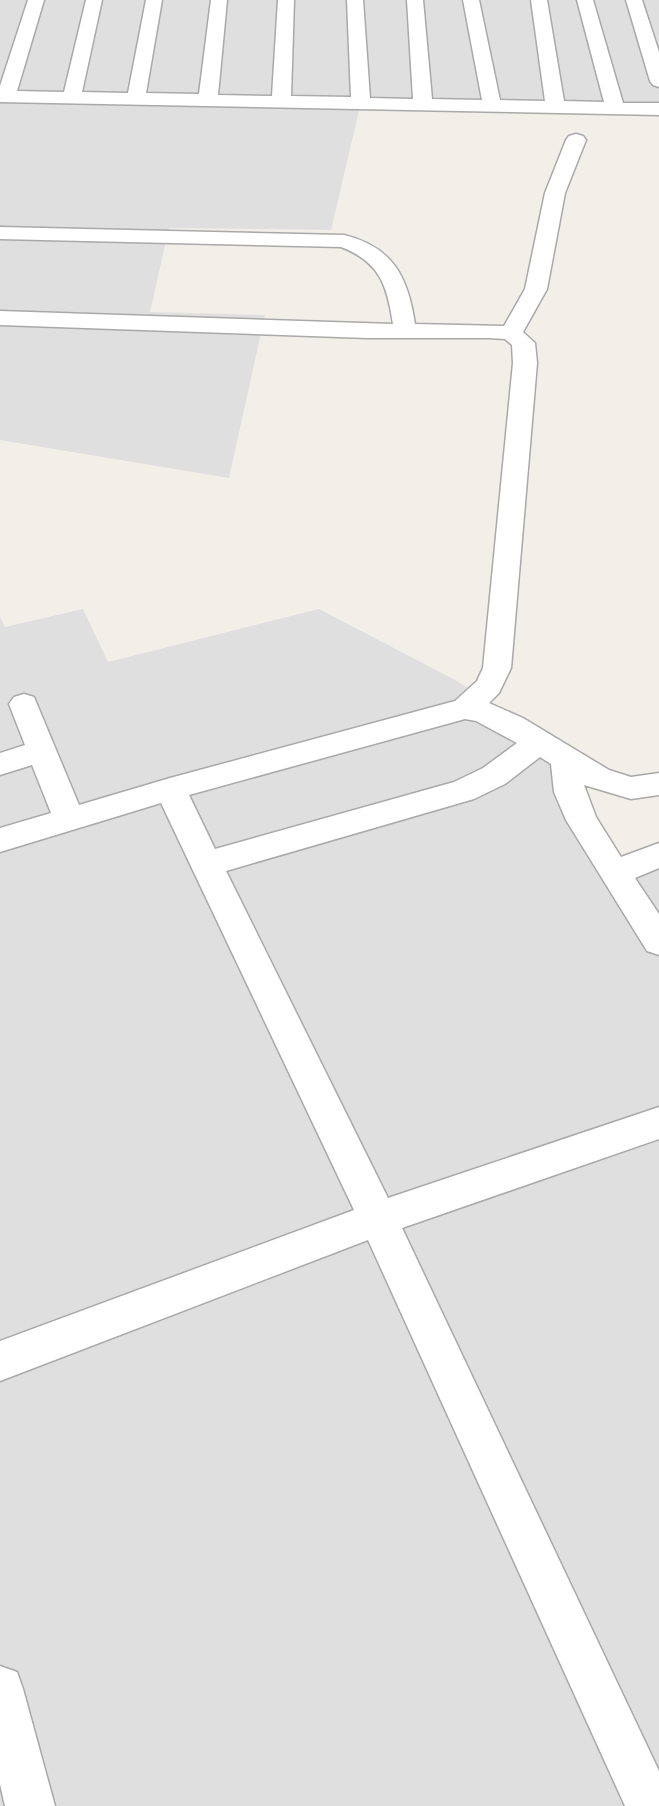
<svg xmlns="http://www.w3.org/2000/svg" width="659" height="1806" font-family="Helvetica,sans-serif">
<style>
.residential{fill:#e0dfdf}
.lines{fill:none;stroke-linecap:round;stroke-linejoin:round}
.minor-casing{stroke:#a9a9a9;stroke-width:3}
.minor{fill:#fff;fill-rule:evenodd}
</style>
<rect width="100%" height="100%" fill="#f2efe9"/>
<path class="residential" d="M0 0H659V109L361 102 331 230 169 228 150 312 265 315 229 478 0 440Z
M83 609 108 662 319 609 455 680 561 744 614 873 659 855V1806H0V617L5 627Z"/>
<g class="lines">
<g class="minor-casing">
<path id="minor" d="M28 0H44L17 91 64 92 86 0H102L82 92 128 93 146 0H162L146 93 199 94 211 0H227L218 95 272 96 278 0H294L291 96 351 97 347 0H363L370 98 413 99 407 0H423L432 99 482 100 463 0H479L500 100 545 101 531 0H547L564 101 604 102 577 0H593L623 103H659V115L0 102V86Z
M626 0H642L659 52V87L653 85 650 81Z
M576 134 583 136 586 140 565 193 547 289 523 332 535 343 537 363 511 668 499 693 489 703 523 718 609 770 631 777 659 773V795L631 799 584 785 596 817 621 857 659 843V868L635 878 659 914V955L647 951 566 820 554 792 551 764 540 757 505 784 474 799 226 871 388 1198 659 1107V1139L402 1228 659 1771V1806H625L368 1240 0 1381V1341L354 1210 161 803 0 852V828L51 813 32 765 0 775V753L25 745 9 704 14 697 24 694 34 697 79 805 170 778 455 701 477 681 483 668 513 363 512 345 505 339 488 338H367L0 325V311L393 324C387 285 380 262 341 247L0 239V227L344 235C393 247 408 277 415 324L504 326 525 289 545 193 566 140 569 136ZM465 719 476 721 517 743 483 768 454 782 215 849 189 795Z
M0 1666 17 1672 23 1689 55 1806H5L0 1784Z"/>
</g>
<use href="#minor" class="minor"/>
</g>
</svg>
